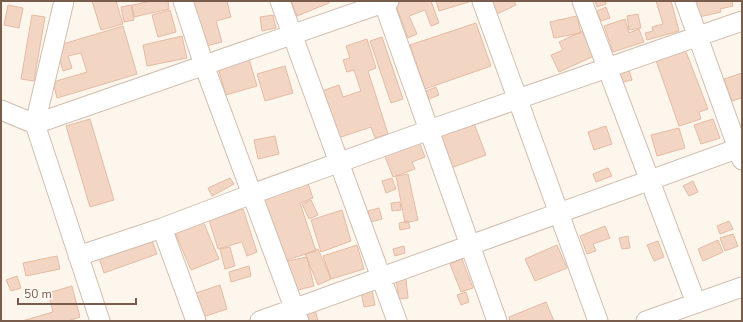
<svg xmlns="http://www.w3.org/2000/svg" width="743" height="322" font-family="'Nunito Sans',sans-serif">
<style>
.building{fill:#f3d5c3;stroke:#e6bba3}
.lines{fill:none;stroke-linecap:round;stroke-linejoin:round}
.street-casing{stroke:#d1beb0;stroke-width:21}
.street{stroke:#fff;stroke-width:19}
</style>
<rect width="100%" height="100%" fill="#fdf6ec"/>
<path class="building" d="M92 1H116L123 24 101 30Z
M151 1H168L169 9 134 17 132 5Z
M193 1H227L231 17 216 21 222 42 206 46Z
M291 1H329V3L297 16Z
M400 1H431L439 23 431 26 425 10 409 16 417 34 408 38 395 3Z
M436 1H472L439 11Z
M492 1H514L516 5 497 14Z
M595 1H605L606 4 597 7Z
M656 1H671L679 31 647 40 645 33 653 31 652 27 663 24Z
M696 1H732L733 6 720 9 721 12 699 17Z
M8 5 23 8 19 28 4 25Z
M131 5 134 20 124 22 121 7Z
M606 7 610 18 601 21 597 11Z
M170 10 176 32 158 37 152 15Z
M638 14 641 28 629 30 627 16Z
M32 15 45 17 34 81 21 79Z
M273 15 276 28 262 31 260 17Z
M577 16 581 33 554 38 550 22Z
M625 19 629 33 639 29 644 42 613 52 604 26Z
M476 23 491 66 425 89 410 45Z
M123 26 137 74 57 98 53 82 87 72 81 53 68 56 72 68 63 71 56 46Z
M582 31 594 56 559 72 551 55 563 50 559 42Z
M182 36 187 58 147 66 143 45Z
M382 37 403 99 391 103 370 41Z
M367 39 376 68 368 71 388 134 375 138 371 127 338 138 322 91 339 85 343 97 361 91 354 70 347 72 343 60 350 58 346 46Z
M681 39 708 109 699 112 701 119 679 126 652 49Z
M249 59 257 86 226 95 218 68Z
M627 63 632 80 623 82 618 66Z
M285 66 293 93 265 101 257 74Z
M742 73V99L741 98 732 101 724 79Z
M436 87 439 95 429 99 426 91Z
M470 113 486 155 451 168 436 125Z
M90 119 114 200 90 207 66 126Z
M713 119 720 138 701 144 694 125Z
M606 126 612 144 594 150 588 132Z
M679 128 685 148 657 156 651 135Z
M415 131 425 157 412 162 415 169 393 177 380 144Z
M275 136 279 154 258 159 254 140Z
M608 168 612 176 596 182 593 174Z
M408 174 418 220 405 223 396 176Z
M230 178 234 184 212 196 208 188Z
M392 178 396 189 386 193 382 181Z
M307 180 313 198 300 203 316 251 283 261 259 185Z
M693 181 698 192 689 196 683 186Z
M311 200 318 215 309 219 302 204Z
M400 202 401 210 392 211 391 203Z
M379 208 382 219 371 222 368 211Z
M243 209 257 252 247 256 242 242 218 249 209 220Z
M342 210 351 241 321 252 311 220Z
M202 219 219 259 191 270 174 230Z
M408 221 410 228 400 230 399 223Z
M729 221 733 229 720 234 717 226Z
M605 226 610 238 593 244 596 251 587 254 580 236Z
M148 230 157 254 104 273 98 255Z
M733 234 738 246 725 251 720 238Z
M628 236 630 248 622 249 619 238Z
M718 240 723 252 703 261 698 249Z
M658 241 664 257 654 261 647 245Z
M357 245 364 269 331 279 323 256Z
M557 245 567 268 535 281 525 259Z
M404 246 405 253 395 256 393 249Z
M230 247 235 266 225 269 220 249Z
M318 249 331 279 318 285 305 254Z
M57 256 60 269 26 276 23 263Z
M307 257 314 286 294 291 287 261Z
M462 259 473 288 461 292 450 264Z
M249 266 251 276 231 282 229 272Z
M17 276 21 288 11 291 6 280Z
M406 279 408 298 399 299 396 280Z
M220 285 227 309 203 317 196 293Z
M72 286 80 317 68 321H22L53 312 48 293Z
M372 290 375 305 364 307 361 292Z
M466 292 469 302 461 305 457 295Z
M546 302 554 321H510L509 317Z
M315 309 318 321H308L305 312Z"/>
<g class="lines">
<g class="street-casing">
<path id="street" d="M64 1 35 124 100 321
M183 1 204 65 299 321
M280 1 397 321
M383 1 497 321
M482 1 598 321
M582 1 696 303
M685 1 742 160
M1 110 35 124 389 1
M162 228 196 321
M78 256 162 228 252 194 429 130 742 21
M260 321 742 147
M646 321 742 287"/>
</g>
<use href="#street" class="street"/>
</g>
<rect width="743" height="322" fill="none" stroke="#7a5c4d" stroke-width="4"/>
<path d="M18 298v6h118v-6" fill="none" stroke="#7a5c4d" stroke-width="2"/>
<text x="24" y="298" font-size="12" fill="#7a5c4d" stroke="#fffaf3" stroke-width="3" paint-order="stroke">50 m</text>
</svg>
